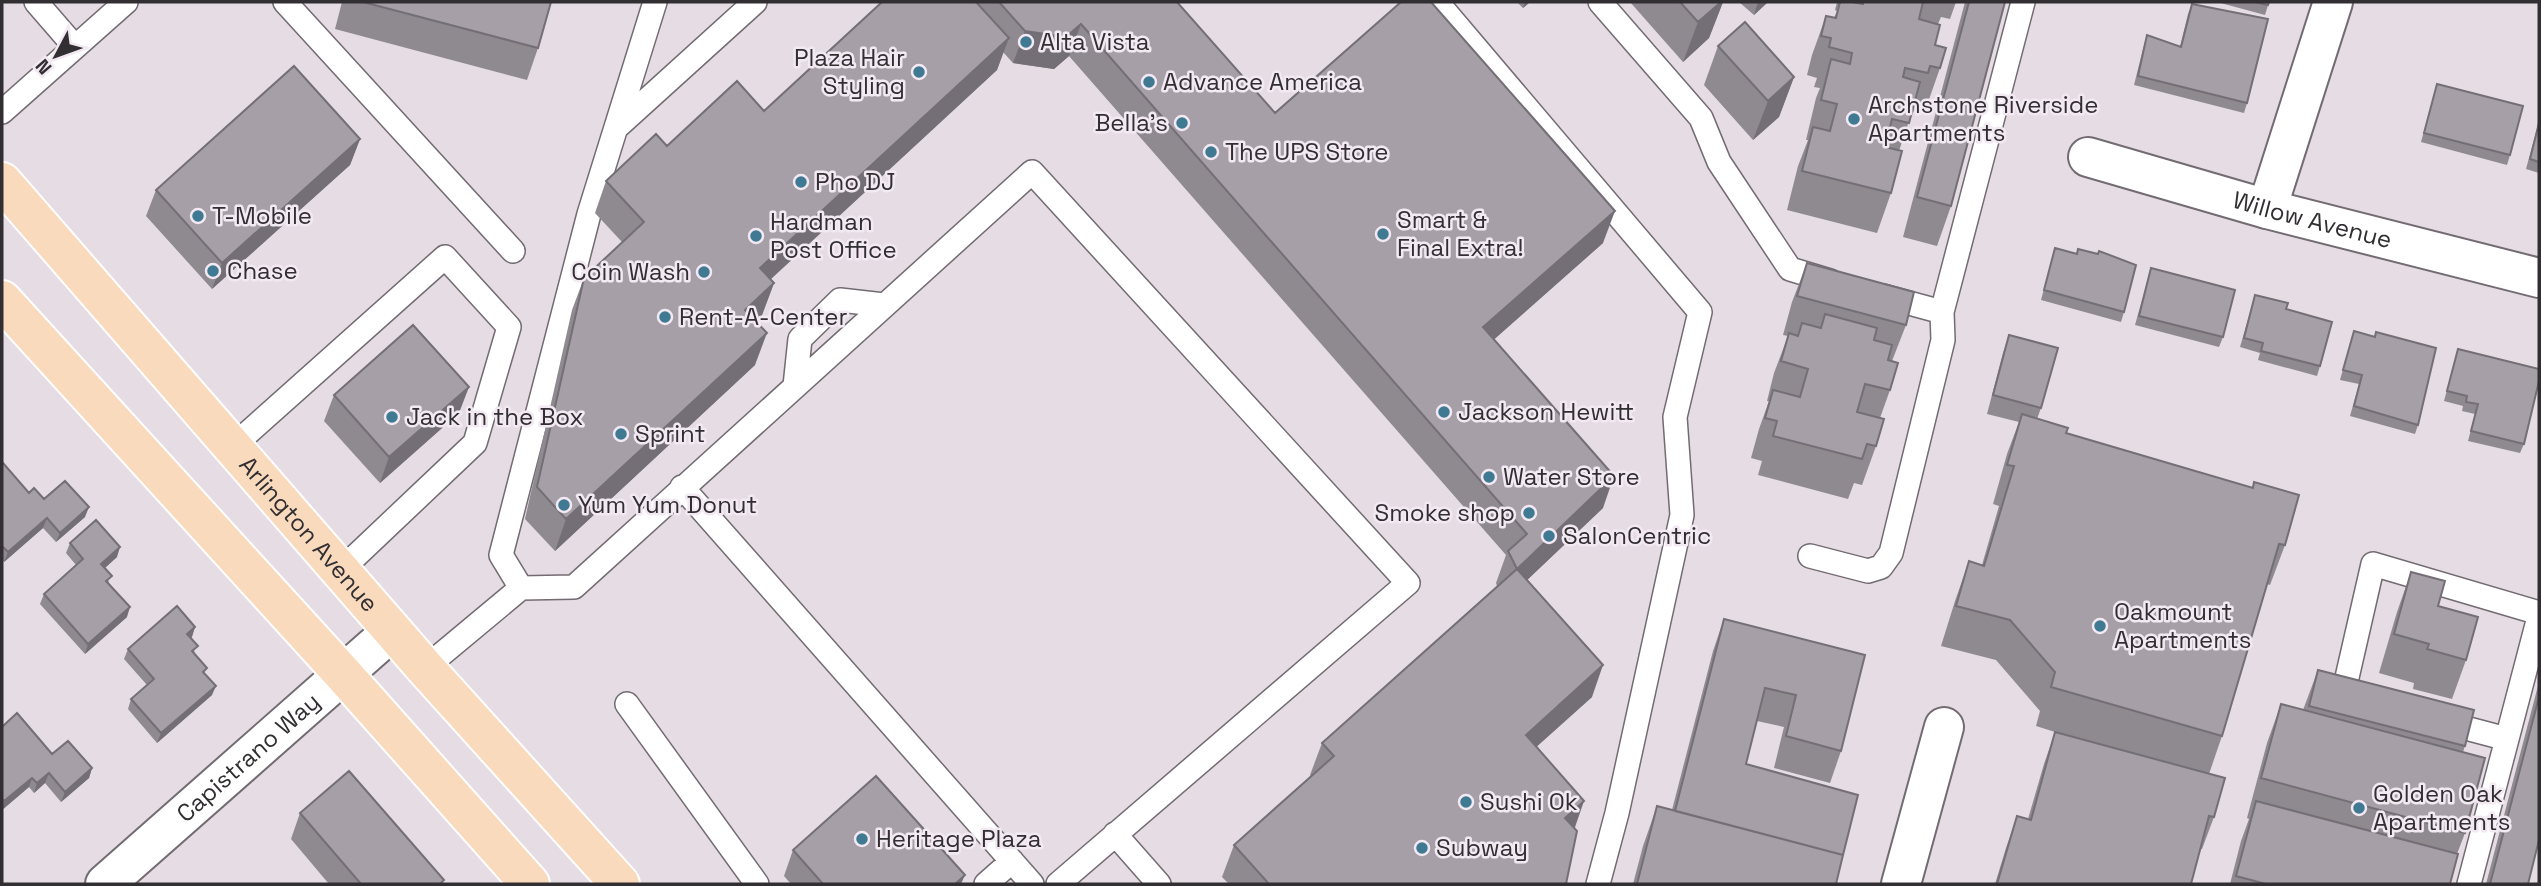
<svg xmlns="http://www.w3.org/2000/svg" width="2541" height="886" font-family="'Space Grotesk',sans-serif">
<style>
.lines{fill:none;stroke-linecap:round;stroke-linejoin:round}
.lane-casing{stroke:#736b72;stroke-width:26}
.street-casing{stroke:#736b72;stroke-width:42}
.primary-casing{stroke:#fff;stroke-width:42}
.lane{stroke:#fff;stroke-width:23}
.street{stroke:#fff;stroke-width:38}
.primary{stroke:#f9dabc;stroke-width:38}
.wall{fill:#8f8990}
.shaded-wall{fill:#746f76}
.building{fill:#a69fa8;stroke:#746f76;stroke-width:2}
.poi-dot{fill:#3f7992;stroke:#f3e9f2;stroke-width:2.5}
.labels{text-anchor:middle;stroke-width:5;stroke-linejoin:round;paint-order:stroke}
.poi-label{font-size:24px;fill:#322f32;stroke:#f3e9f2;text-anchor:start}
.street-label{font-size:24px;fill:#322f32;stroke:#f3e9f2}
</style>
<rect width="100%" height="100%" fill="#e5dce4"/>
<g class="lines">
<g class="lane-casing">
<path id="lane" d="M36 2 75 47
M285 2 513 251
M1437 2 1700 312 1675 417 1682 515 1617 813 1598 884
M1600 2 1701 118 1719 162 1790 269 1830 281
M2 112 126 2
M617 127 755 2
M1883 296 1942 312 2023 2
M795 386 800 339 840 300 884 305
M232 447 445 257 509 327 475 443 341 570
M682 487 1032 884
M1810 556 1868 571 1881 567 1891 553 1943 340 1942 312
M521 588 501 555 589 214 655 2
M425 668 521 588 574 587 1032 172 1408 583 1058 884
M2355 698 2343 695 2373 564 2539 613
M627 704 757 884
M2439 721 2507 739
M1115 834 1159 884
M986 884 1012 861
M2469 884 2539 617"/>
</g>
<g class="street-casing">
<g id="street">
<path id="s1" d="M2088 157 2267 209 2539 278"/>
<path d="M2267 209 2333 2"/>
<path id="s2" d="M105 884 392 631"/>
<path d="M1901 884 1944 727"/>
</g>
</g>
<g class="primary-casing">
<g id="primary">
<path id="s3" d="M2 182 425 668 620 884"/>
<path d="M2 300 343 674 530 884"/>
</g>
</g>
<use href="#lane" class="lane"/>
<use href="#street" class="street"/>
<use href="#primary" class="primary"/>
</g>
<path class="wall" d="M342 2H551L538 48 527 80 335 29Z
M882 2H1177L1275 113 1603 243 1494 339 1603 508 1527 580 1592 697 1536 747 1574 829 1566 884H1229L1222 877 1234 845 1311 776 1310 775 1322 743 1497 586 1496 583 1506 555 1069 56 1054 69 1013 63 1003 52 997 70 770 280 774 283 762 315 756 321 755 365 555 551 525 519 572 310 584 278 622 242 595 213 606 181 667 146 764 111Z
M1517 2H1530L1523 8Z
M1630 2H1723L1709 38 1683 62Z
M1739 2H1768L1754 15Z
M1837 2H1956L1950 19 1941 17 1938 24 1935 45 1940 68 1926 108 1916 105 1913 113 1912 112 1899 151 1891 193 1877 233 1787 210 1798 166 1808 140H1806L1816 98 1820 88 1814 87 1817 78 1807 75 1812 55 1826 16 1834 18 1837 11 1835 10Z
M1965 2H2005L1951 206 1937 246 1903 237Z
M2217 2H2269L2265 15Z
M2192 4 2247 103 2244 113 2134 85 2144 45 2147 35 2180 47 2188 14Z
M1718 46 1794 77 1779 117 1753 140 1704 85Z
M2437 84 2510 155 2507 165 2421 142Z
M2539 121V173L2526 169Z
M360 139 350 165 212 289 146 216 156 190Z
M2055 248 2124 312 2121 322 2041 300Z
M1807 263 1906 325 1892 361 1890 390 1880 418 1876 446 1862 485 1854 483 1848 499 1758 475 1762 461 1751 458 1759 429 1769 401H1767L1774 373 1788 336 1783 335 1792 302Z
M2151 268 2223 337 2219 347 2135 325Z
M2255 295 2286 309 2320 366 2317 376 2258 360 2260 353 2240 347Z
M2354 331 2374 337 2376 332 2418 425 2415 434 2350 416 2359 384 2340 380Z
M2009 335 2041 408 2037 419 2066 433 2252 488 2254 482 2285 545 2270 585 2267 584 2222 736 2209 774 2214 817 2202 849H2200L2191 884H1995L2006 848 2017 816 2028 819 2044 764 2055 732 2036 726 2040 711 1996 660 1941 646 1955 601 1969 561 1982 565 1999 506 1993 504 2007 454 2019 422 1987 414 2003 353Z
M2458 349 2524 444 2520 453 2468 441 2475 414 2462 411 2463 406 2444 401Z
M334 395 459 413 380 483 324 421Z
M2 465 29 493 85 517 56 542 43 528 4 562 2 559Z
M70 543 117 557 105 568 109 583 127 617 85 654 40 604 44 594 76 565 66 553Z
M2411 572 2438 606 2466 660 2452 699 2413 689 2414 683 2379 673 2397 612Z
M1724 619 1865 655 1841 751 1830 783 1774 768 1784 727 1757 721 1746 764 1836 884H1633L1643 846 1657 806 1672 810 1713 651Z
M195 627 191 638 195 654 205 674 212 695 157 743 128 709 131 699 147 685 124 659 128 649Z
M2318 670 2465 746 2463 752 2465 833 2457 854 2450 884H2230L2241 841 2249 819 2247 818 2267 743 2281 704 2303 710Z
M2539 682V840L2528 884H2486Z
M2 727 52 754 92 768 89 778 61 802 45 783 34 793 29 787 2 810Z
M300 813 443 884H329L291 839Z
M793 850 961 884H791L784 876Z"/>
<path class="shaded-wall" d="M1525 2H1530L1523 8Z
M1715 2H1723L1709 38 1683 62 1698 22Z
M1758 2H1768L1754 15Z
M1081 24 1069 56 1054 69 1013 63 1025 31Z
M1009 38 997 70 748 300 760 268Z
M1794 77 1779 117 1753 140 1768 101Z
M360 139 350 165 212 289 222 263Z
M1615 211 1603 243 1472 359 1483 327Z
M774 283 762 315 734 342 745 310Z
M767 333 755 365 555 551 566 519Z
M469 387 459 413 380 483 389 457Z
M1614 476 1603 508 1505 601 1517 569Z
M89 507 85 517 56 542 60 533Z
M47 518 43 528 4 562 8 552Z
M120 547 117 557 98 574 101 564Z
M130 607 127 617 85 654 88 644Z
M195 627 192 637 184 644 187 634Z
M1603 665 1592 697 1514 767 1526 735Z
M216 686 212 695 157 743 161 733Z
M92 768 89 778 61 802 65 792Z
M49 773 45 783 34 793 37 783Z
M32 778 29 787 2 810 4 801Z
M1584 801 1573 833 1565 818Z
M965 875 961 884H955Z"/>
<path class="building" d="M363 2H551L538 48Z
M882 2H976L1009 38 760 268 774 283 745 310 767 333 566 519 537 487 584 278 644 222 606 181 656 134 667 146 737 81 764 111Z
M999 2H1177L1275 113 1401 2H1431L1615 211 1483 327 1614 476 1517 569 1508 551 1527 534 1081 24 1066 37 1025 31Z
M1680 2H1721L1698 22Z
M1840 2H1852L1863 4V2H1923L1919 19 1940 25 1935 45 1946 48 1940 68 1930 66 1928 73 1905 68 1903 77 1920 82 1909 123 1892 119 1885 147 1902 151 1891 193 1802 171 1813 127 1830 131 1837 104 1821 100 1831 59 1850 64 1852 53 1829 47 1831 38 1821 36 1826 16 1836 18Z
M1969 2H2005L1951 206 1917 197Z
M2255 2H2269L2268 5Z
M2192 4 2268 19 2247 103 2138 76 2147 35 2181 47Z
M1745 22 1794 77 1768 101 1718 46Z
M294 66 360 139 222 263 156 190Z
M2437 84 2523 106 2510 155 2424 133Z
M2539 123V162L2530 159Z
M2055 248 2077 254 2078 249 2098 254 2099 251 2136 265 2124 312 2044 290Z
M1807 263 1914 292 1906 325 1797 296Z
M2151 268 2235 290 2223 337 2139 316Z
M2255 295 2288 303 2286 309 2332 322 2320 366 2261 351 2263 343 2244 338Z
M1825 314 1877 328 1874 340 1892 345 1888 360 1898 363 1890 390 1865 384 1857 412 1884 419 1876 446 1867 444 1862 459 1773 436 1777 421 1765 418 1773 390 1800 397 1808 369 1781 361 1789 333 1798 336 1802 323 1821 328Z
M413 325 469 387 389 457 334 395Z
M2354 331 2375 337 2376 332 2436 348 2418 425 2354 406 2362 375 2343 370Z
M2009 335 2058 348 2041 408 1993 395Z
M2458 349 2539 369V381L2524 444 2471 431 2478 404 2466 402 2467 396 2447 391Z
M2022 414 2068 428 2066 433 2253 488 2254 482 2299 495 2285 545 2279 544 2222 736 2051 687 2055 672 2010 620 1956 606 1969 561 1984 566 2014 466 2007 465Z
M3 463 29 493 34 488 44 499 65 481 89 507 60 533 47 518 8 552 2 546V465Z
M96 520 120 547 101 564 112 576 106 581 130 607 88 644 44 594 83 559 70 543Z
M1517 569 1603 665 1526 735 1584 801 1565 818 1577 831 1566 884H1269L1234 845 1334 756 1322 743Z
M2411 572 2445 581 2438 606 2478 617 2466 660 2427 649 2429 644 2394 634Z
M177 606 195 627 187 634 198 646 192 651 207 668 203 672 216 686 161 733 131 699 154 679 128 649Z
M1724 619 1865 655 1841 751 1786 736 1796 695 1765 688 1746 764 1858 795 1843 855 1675 811Z
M2318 670 2474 710 2465 746 2309 706Z
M2539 697V840L2528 884H2490Z
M2281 704 2485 758 2465 833 2261 778Z
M17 713 52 754 68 741 92 768 65 792 49 773 37 783 32 778 4 801 2 799V727Z
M2055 732 2225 778 2214 817 2209 816 2191 884H1997L2017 816 2031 820Z
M349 771 444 880 440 884H361L300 813Z
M876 776 965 875 955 884H823L793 850Z
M2256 801 2458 854 2450 884H2266L2236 876Z
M1657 806 1843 855 1836 884H1637Z"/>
<g class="poi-dot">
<circle cx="1026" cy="42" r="7"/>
<circle cx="919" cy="72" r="7"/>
<circle cx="1149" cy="82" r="7"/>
<circle cx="1854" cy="119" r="7"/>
<circle cx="1182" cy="123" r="7"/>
<circle cx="1211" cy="152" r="7"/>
<circle cx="801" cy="182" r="7"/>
<circle cx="198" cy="216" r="7"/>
<circle cx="1383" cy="234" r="7"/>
<circle cx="756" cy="236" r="7"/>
<circle cx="213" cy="271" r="7"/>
<circle cx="704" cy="272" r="7"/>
<circle cx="665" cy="317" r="7"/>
<circle cx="1444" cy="412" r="7"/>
<circle cx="392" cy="417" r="7"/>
<circle cx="621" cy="434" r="7"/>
<circle cx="1489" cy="477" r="7"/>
<circle cx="564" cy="505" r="7"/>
<circle cx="1529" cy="513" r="7"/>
<circle cx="1549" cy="536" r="7"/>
<circle cx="2100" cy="626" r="7"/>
<circle cx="1466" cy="802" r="7"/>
<circle cx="2359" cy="808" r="7"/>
<circle cx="862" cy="839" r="7"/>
<circle cx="1422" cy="848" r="7"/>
</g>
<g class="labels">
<g class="poi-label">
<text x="1040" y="50">Alta Vista</text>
<text x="905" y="66" text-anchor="end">Plaza Hair<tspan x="905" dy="28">Styling</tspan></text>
<text x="1163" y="90">Advance America</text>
<text x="1868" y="113">Archstone Riverside<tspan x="1868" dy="28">Apartments</tspan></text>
<text x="1168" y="131" text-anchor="end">Bella's</text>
<text x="1225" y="160">The UPS Store</text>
<text x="815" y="190">Pho DJ</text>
<text x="212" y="224">T-Mobile</text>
<text x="1397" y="228">Smart &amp;<tspan x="1397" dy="28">Final Extra!</tspan></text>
<text x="770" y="230">Hardman<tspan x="770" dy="28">Post Office</tspan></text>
<text x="227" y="279">Chase</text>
<text x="690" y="280" text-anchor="end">Coin Wash</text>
<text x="679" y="325">Rent-A-Center</text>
<text x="1458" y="420">Jackson Hewitt</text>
<text x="406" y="425">Jack in the Box</text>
<text x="635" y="442">Sprint</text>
<text x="1503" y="485">Water Store</text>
<text x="578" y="513">Yum Yum Donut</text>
<text x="1515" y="521" text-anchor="end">Smoke shop</text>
<text x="1563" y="544">SalonCentric</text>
<text x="2114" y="620">Oakmount<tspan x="2114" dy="28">Apartments</tspan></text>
<text x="2373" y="802">Golden Oak<tspan x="2373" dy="28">Apartments</tspan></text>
<text x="1480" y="810">Sushi Ok</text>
<text x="876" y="847">Heritage Plaza</text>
<text x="1436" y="856">Subway</text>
</g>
<g class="street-label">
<text dy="8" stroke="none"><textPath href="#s1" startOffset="233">Willow Avenue</textPath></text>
<text dy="8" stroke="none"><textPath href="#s3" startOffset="467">Arlington Avenue</textPath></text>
<text dy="8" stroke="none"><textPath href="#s2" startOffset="191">Capistrano Way</textPath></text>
</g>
</g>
<rect width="2541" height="886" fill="none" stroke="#322f32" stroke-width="7"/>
<g transform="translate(56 56) rotate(229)" stroke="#f3e9f2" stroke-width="5" paint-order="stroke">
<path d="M0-5L12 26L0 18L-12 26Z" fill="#322f32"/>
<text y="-10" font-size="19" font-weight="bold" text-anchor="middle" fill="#322f32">N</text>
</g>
</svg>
